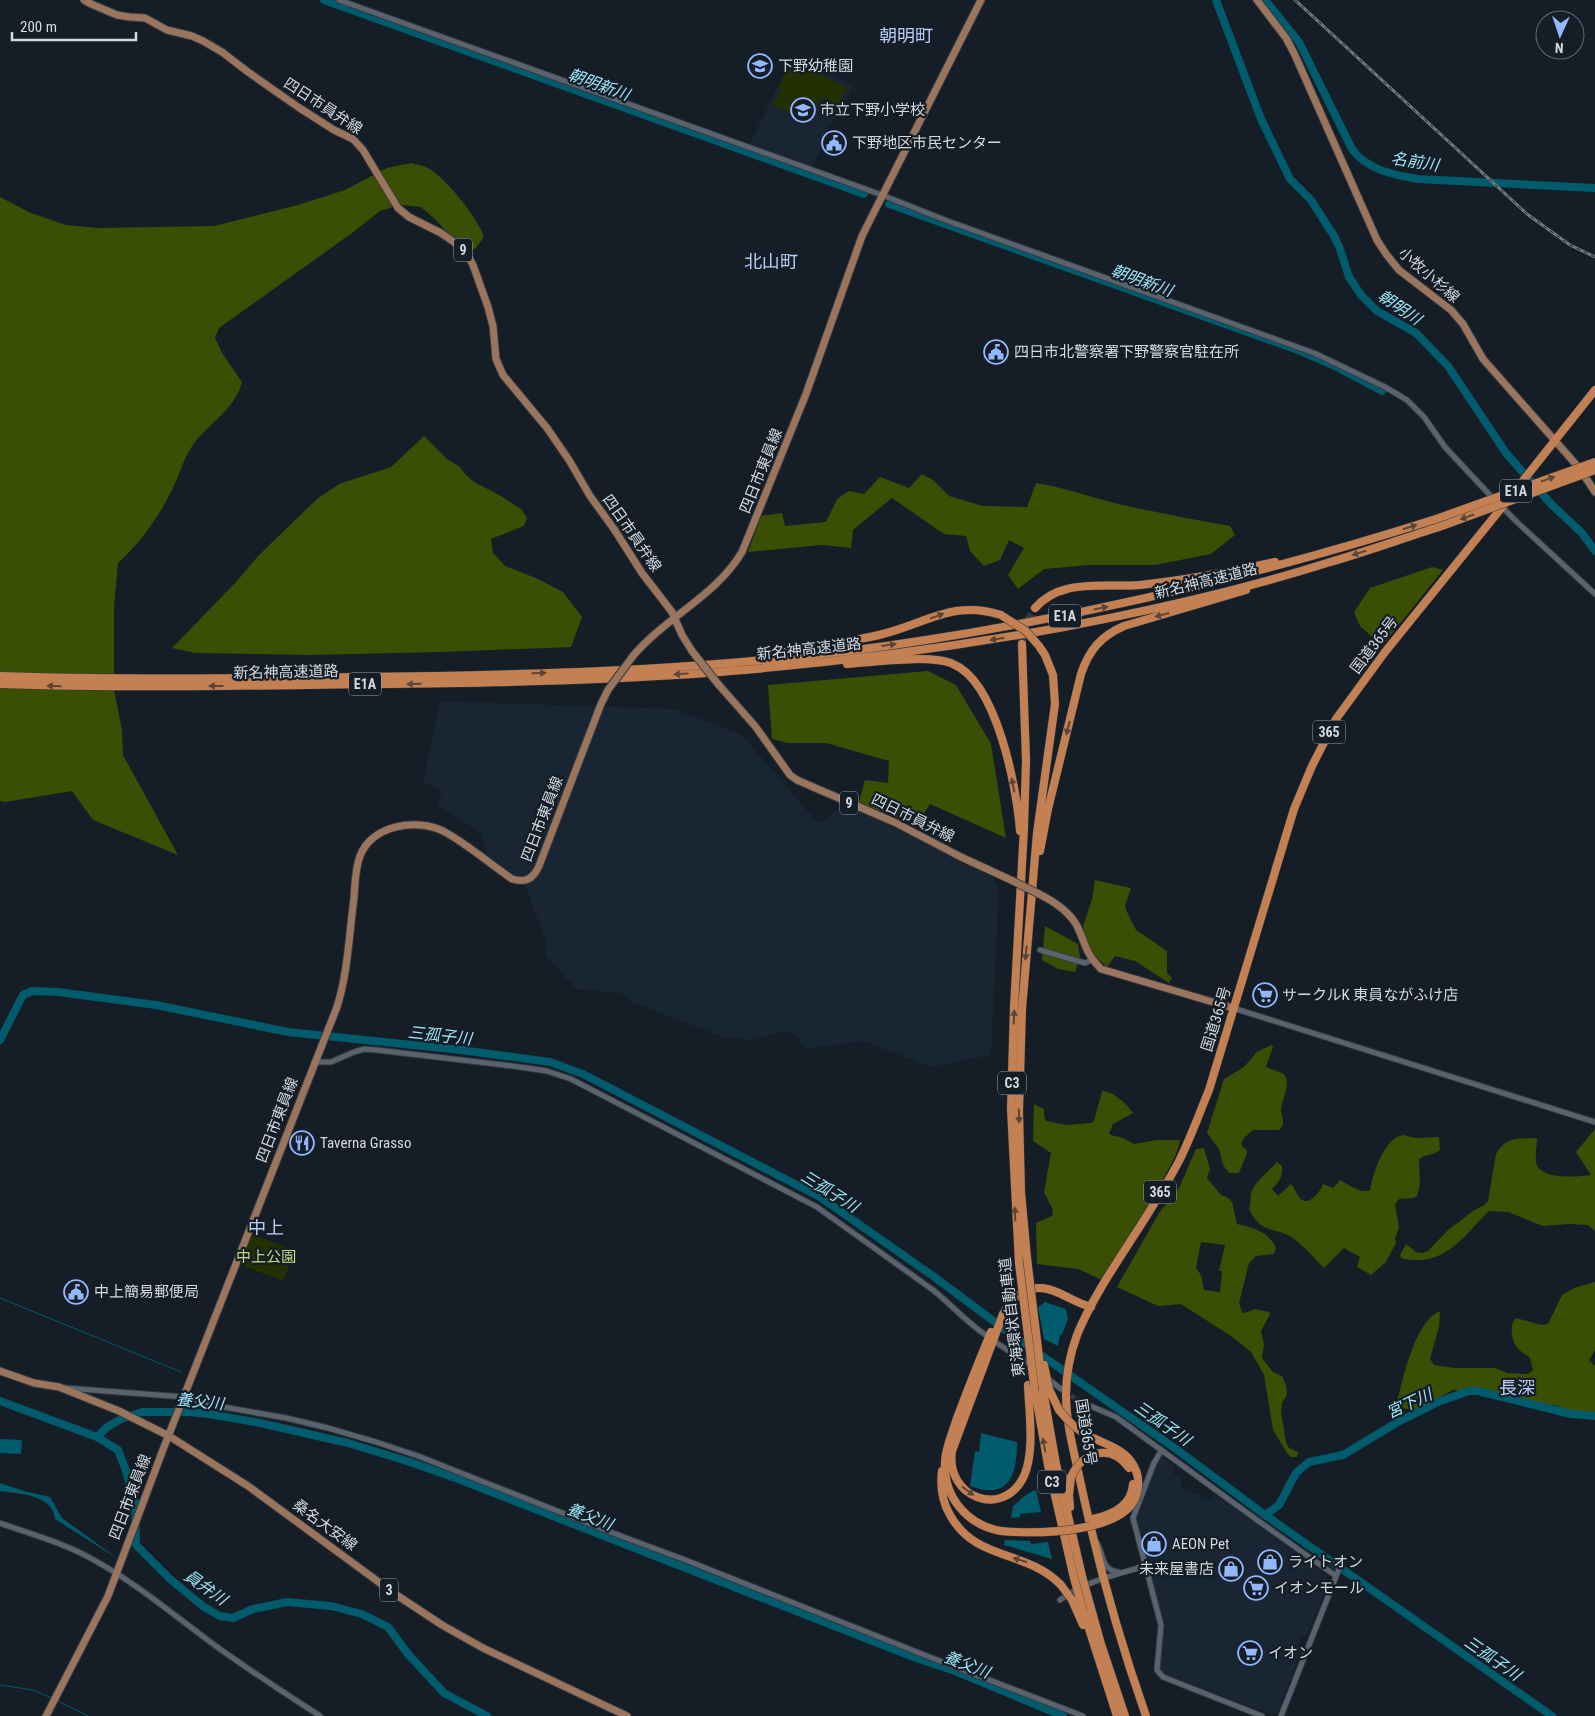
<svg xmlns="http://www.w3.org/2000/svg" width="1595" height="1716" font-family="'Roboto Condensed','Noto Sans JP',sans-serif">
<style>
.built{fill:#192533}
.green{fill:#233003}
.forest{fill:#3b4f04;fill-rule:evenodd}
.water{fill:#005c6c}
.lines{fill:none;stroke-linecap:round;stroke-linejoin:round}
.stream{stroke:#005c6c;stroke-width:1}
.river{stroke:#005c6c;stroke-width:8}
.minor-tunnel{stroke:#323942;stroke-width:5;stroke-dasharray:5 2.5;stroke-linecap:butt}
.highway-tunnel{stroke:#323942;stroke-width:8;stroke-dasharray:8 4;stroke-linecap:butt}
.minor-casing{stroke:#353941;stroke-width:7}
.major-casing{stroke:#353941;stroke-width:9}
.highway-casing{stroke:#353941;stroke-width:9}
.minor{stroke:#59626d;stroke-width:5}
.major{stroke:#99755d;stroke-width:7}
.highway{stroke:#c38153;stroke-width:8}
.rail-casing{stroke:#717880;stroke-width:3}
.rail{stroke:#151d26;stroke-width:1;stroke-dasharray:4;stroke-linecap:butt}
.major-bridge-casing{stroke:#353941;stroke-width:9;stroke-linecap:butt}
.highway-bridge-casing{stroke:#353941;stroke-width:9;stroke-linecap:butt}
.major-bridge{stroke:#99755d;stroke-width:7}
.highway-bridge{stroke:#c38153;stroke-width:8}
.oneway{fill:#5b4538}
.labels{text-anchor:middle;stroke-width:4.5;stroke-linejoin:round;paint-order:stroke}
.shield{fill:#151d26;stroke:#9ba1a8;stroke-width:1}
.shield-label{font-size:14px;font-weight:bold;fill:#d4d9e0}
.poi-label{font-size:15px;fill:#d4d9e0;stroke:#151d26;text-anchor:start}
.street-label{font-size:15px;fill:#d4d9e0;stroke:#151d26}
.park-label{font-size:15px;fill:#bcdd7f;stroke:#151d26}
.water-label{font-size:16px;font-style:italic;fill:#9de6f7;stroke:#151d26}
.quarter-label{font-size:18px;fill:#b9cdf5;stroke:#151d26}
</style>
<rect width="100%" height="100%" fill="#151d26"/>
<path class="built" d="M793 55 854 86 833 123H830L821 142 824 144 812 168 749 145Z
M440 701 674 709 742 735 818 823 846 805 993 877 999 889 991 1055 930 1067 864 1041 806 1049 795 1034 783 1031 754 1040 725 1038 629 1001 621 993 576 989 546 956 545 939 525 886 487 854 481 833 438 805 442 790 423 782Z
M1162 1457 1175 1466 1173 1473 1183 1479 1181 1488 1212 1500 1214 1494 1327 1575 1328 1585 1307 1635 1302 1637 1300 1645 1302 1650 1277 1713 1272 1715 1165 1674 1160 1670 1159 1666 1164 1626 1136 1520 1156 1465Z"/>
<path class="green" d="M797 62 847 88 838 106 821 97 808 122 773 105 781 89 779 87 790 64Z
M250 1233 295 1251 283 1281 238 1264Z"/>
<path class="forest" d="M411 163C415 164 421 165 426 167 444 175 478 218 484 237L475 249 464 252 436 220 421 207 400 205 380 211 352 233 219 328 215 338 222 353 242 382C235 409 211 422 195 442 184 456 180 474 172 490 159 517 140 543 118 563L114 606V690L122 730 123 755 178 855 93 820 72 791 5 802 0 801V197L31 213 66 225 98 228 214 226 298 205 345 190 387 168Z
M424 436 447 459 460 467 465 474 474 482 501 496 522 510 527 518 524 526 491 539 493 553 505 566 536 578 563 592 582 617 571 647 441 652 309 655 195 653 172 648 237 581 258 556 317 499 339 484 391 467Z
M922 474 933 480 949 496 983 506 1027 507 1036 483C1062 487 1088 496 1114 503 1153 512 1191 519 1230 526L1235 535 1211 554 1155 565H1090L1044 569 1018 589 1008 575 1024 548 1009 540 1000 560 984 566 970 551 966 536 944 534 892 498 853 530 851 548 822 545 748 552 761 516 782 513 785 526 826 522 837 499 849 491 864 494 880 477 909 488Z
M1432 567 1443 570 1382 646 1360 626 1354 612 1370 588Z
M928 671 956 685 991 744 1006 838 930 804 917 825 859 803 865 780 888 783 889 761 826 743H788L772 739 768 685Z
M1095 880 1131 888 1125 906 1126 910 1136 930 1167 951V973L1172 978 1169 983 1135 961 1115 956 1107 967 1089 951 1085 942 1083 927 1092 899Z
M1045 926 1078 944 1080 957 1075 972 1058 969 1042 960Z
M1271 1045 1273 1047 1266 1067 1284 1074C1292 1087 1281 1098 1281 1111 1282 1119 1286 1124 1279 1130H1253L1244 1138 1241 1143 1242 1146 1247 1150V1153L1239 1173H1229L1223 1165 1219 1149 1207 1133 1224 1079 1244 1067 1257 1052Z
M1102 1091C1113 1091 1127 1104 1133 1113L1113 1124 1109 1133 1111 1135 1123 1138 1134 1144 1157 1140H1180C1178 1153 1171 1164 1165 1176 1146 1212 1122 1245 1102 1280L1078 1269 1037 1264 1036 1223 1052 1216 1053 1210 1044 1192 1051 1153 1033 1141 1034 1104 1044 1109V1115L1046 1121 1066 1125 1091 1123 1094 1121Z
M1595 1129V1231L1588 1225 1569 1224 1543 1226 1508 1212 1489 1211C1463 1237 1443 1269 1401 1258L1400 1255 1406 1244 1416 1252 1422 1253 1428 1251 1447 1231 1473 1211 1484 1205 1488 1201 1496 1154C1506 1136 1519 1139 1537 1138 1537 1145 1535 1155 1536 1162 1539 1180 1577 1177 1591 1175L1576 1152Z
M1403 1135 1416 1138 1439 1137 1440 1150C1434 1156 1425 1153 1419 1160L1420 1184 1417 1196 1414 1198 1399 1199 1395 1204 1399 1227 1395 1239 1396 1243 1386 1262 1371 1275 1357 1267 1360 1257 1344 1248 1324 1268C1314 1258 1304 1246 1293 1238 1274 1226 1261 1235 1249 1209 1251 1204 1250 1199 1251 1193 1255 1181 1269 1171 1277 1162L1282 1166C1283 1177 1279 1182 1272 1189L1278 1196 1291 1184C1295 1188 1296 1194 1300 1198 1308 1208 1321 1191 1323 1184L1333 1188 1340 1180C1350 1185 1360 1194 1370 1190 1373 1173 1384 1138 1403 1135Z
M1204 1148 1210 1169 1207 1178 1221 1195 1227 1197 1232 1202 1237 1224C1254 1228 1268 1231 1276 1248L1274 1254 1256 1256 1249 1263 1239 1303 1242 1312 1245 1313 1255 1309 1269 1312 1270 1314 1261 1331 1264 1344 1262 1358 1273 1372 1282 1376 1286 1385 1287 1395 1282 1403 1281 1412 1286 1442 1289 1448 1298 1452 1297 1457H1291L1287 1453 1273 1430 1264 1375 1251 1352 1231 1336 1181 1304 1158 1306 1117 1287 1159 1213 1179 1188 1196 1149ZM1201 1242 1225 1245 1219 1271H1222L1220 1292 1204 1290 1201 1275 1196 1268Z
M1595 1282V1350L1589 1360 1595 1366V1415L1581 1414 1555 1405 1511 1401 1493 1393 1453 1390 1419 1408 1413 1410 1401 1408 1397 1402C1403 1378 1415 1321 1440 1311L1439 1327 1430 1359 1434 1365 1455 1368H1495L1508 1373 1528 1374 1533 1370 1530 1358C1520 1350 1513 1348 1512 1333 1511 1327 1512 1323 1516 1318L1542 1325 1548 1324 1562 1295 1574 1288Z"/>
<path class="water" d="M1045 1302 1066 1309 1068 1319 1062 1335H1060L1058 1346 1044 1339 1038 1307Z
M981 1433 1017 1442C1017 1475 1009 1501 970 1486L975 1451 979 1452Z
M0 1439 22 1440 21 1454 0 1453Z
M0 1483 24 1491 50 1497 62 1518 118 1559 55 1519C53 1494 19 1494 0 1491Z
M1036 1490 1041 1512 1020 1514V1517L1011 1518 1013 1506C1020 1501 1027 1492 1036 1490Z
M1005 1540 1030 1541 1031 1544 1048 1542 1052 1559 1004 1545Z"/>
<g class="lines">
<path class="stream" d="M0 1298 181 1372
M0 1685 33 1690 52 1698
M58 1701 88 1716"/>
<path class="river" d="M324 0 864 194
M1216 0 1261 119 1290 179 1311 200 1334 236 1340 249 1349 277 1361 295 1377 311 1416 333 1448 366 1506 453 1552 505 1582 533 1595 551
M1265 0 1299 42 1352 149C1367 170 1394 175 1418 179L1595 188
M889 204 1298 350 1335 366 1382 391
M0 1040 23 995 32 991 58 992 156 1005 288 1032 461 1050 550 1062 583 1074 820 1197 933 1276 1015 1337 1176 1449 1265 1515 1552 1716
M0 1401 97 1437 118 1450 125 1468 135 1501 136 1545 170 1579 204 1607 220 1616 233 1618 253 1609 287 1602 331 1606 362 1614 388 1627 408 1654 444 1693 487 1716
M97 1437 107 1427 121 1419 142 1412H188L209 1414 260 1423 348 1443 410 1462 458 1479 916 1658 955 1671 1063 1716
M1265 1515 1279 1505 1296 1473 1309 1462 1343 1455 1396 1423 1438 1402 1469 1391H1478L1571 1414 1595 1416"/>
<path class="minor-tunnel" d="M1065 1391 1079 1401"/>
<path class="highway-tunnel" d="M1022 644 1025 626 1035 608"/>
<g class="minor-casing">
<path id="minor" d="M339 0 882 195 945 220 1314 353 1385 387 1407 400 1424 417 1445 447 1487 492 1519 524 1595 594
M1040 950 1085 963 1092 960
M1233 1008 1595 1122
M314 1062H331L354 1052 364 1049 377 1050 520 1067 547 1071 571 1079 817 1207 933 1290C952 1305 966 1322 987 1336
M995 1342 1033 1366
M1047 1378 1061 1389
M65 1388 185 1397 218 1406 286 1418 328 1428 376 1442 418 1456 613 1533 688 1561 932 1658 1083 1716
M1079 1401 1116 1417 1257 1520 1336 1576
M1161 1451 1154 1463 1133 1518 1161 1625 1157 1670 1163 1677 1262 1716
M0 1523C30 1534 64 1543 92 1559 131 1580 165 1608 201 1635 239 1664 280 1690 320 1716
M1097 1543C1104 1555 1101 1570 1118 1572
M1060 1600C1086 1581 1115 1575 1145 1566
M1281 1716 1341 1564"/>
</g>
<g class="major-casing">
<path id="major" d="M84 0 89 3 117 15 130 17 145 18 167 30 192 36 203 41 222 52 248 72 298 107 334 130 353 139 363 150 398 208 409 217 441 233 458 245 468 256 473 265 488 307 493 326 496 359 503 375 547 428 569 460 590 496 614 529 642 573 672 612 682 635 692 651
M1257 0 1286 38 1294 53 1377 240 1386 254 1399 270 1451 310 1463 324 1483 359 1580 469 1595 492
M633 656C666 617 716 596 742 552L806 394 862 236 981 0
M718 684 755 726 790 775 797 780 894 822 961 857 1013 881
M1039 894C1053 901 1068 911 1076 924 1086 943 1084 952 1101 969L1233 1008
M0 1371 34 1383 59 1387 119 1411 169 1436 248 1486 395 1594 442 1625 483 1648 627 1716
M46 1716 108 1596 164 1447 337 1007C348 972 349 935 354 898 355 884 355 869 360 856 372 825 416 818 443 831 466 843 490 864 512 879 526 883 533 879 539 866L601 704 608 690"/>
</g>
<g class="highway-casing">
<path id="highway" d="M1514 492 1595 390
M1035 608C1044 598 1054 592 1067 589 1090 583 1116 587 1140 585 1186 580 1230 572 1275 562
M773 654C808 648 844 643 879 635 924 625 952 599 1001 615
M847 664C873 662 931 654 953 664 997 682 1017 789 1020 831
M0 676C119 680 238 678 358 677 547 675 738 670 926 640 1099 613 1269 572 1436 519
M0 684C122 688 244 686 366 684 487 683 610 681 731 671 843 662 954 647 1064 627 1153 610 1242 590 1327 563 1365 552 1401 539 1439 527
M1040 851 1048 809 1081 674C1089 650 1101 636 1124 626L1246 590
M1027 1258 1021 1192 1019 1111 1022 1009 1037 833 1055 704 1053 675 1045 655 1039 646
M1019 1263 1011 1109 1014 1007 1024 828 1026 761 1022 644
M991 1332C979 1361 967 1391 956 1421 952 1434 946 1447 945 1461 943 1497 967 1525 1001 1531
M1028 1385C1029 1412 1035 1451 1024 1476 1003 1520 945 1497 952 1451L1003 1314C1016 1291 1033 1281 1059 1293 1070 1298 1079 1304 1091 1307
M1034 1385 1048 1465 1074 1578
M1049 1389 1059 1410
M1043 1390 1056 1464 1082 1576
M942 1471C940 1487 942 1501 950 1515 976 1562 1026 1549 1061 1585
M1070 1507 1069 1495 1071 1477
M1146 1716C1119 1639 1097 1560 1080 1480 1074 1452 1066 1423 1066 1395 1066 1375 1070 1354 1077 1335 1094 1293 1125 1251 1149 1212 1159 1196 1169 1180 1178 1163 1190 1140 1199 1114 1209 1090L1294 809 1312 766 1336 719 1385 652 1507 501"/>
</g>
<use href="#minor" class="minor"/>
<use href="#major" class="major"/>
<use href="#highway" class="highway"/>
<g class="rail-casing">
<path id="rail" d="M1295 0 1527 214 1570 245 1595 257"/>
</g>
<use href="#rail" class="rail"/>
<g class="major-bridge-casing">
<path id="major-bridge" d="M692 651 718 684
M608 690 633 656
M1013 881 1039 894"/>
</g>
<g class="highway-bridge-casing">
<path id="highway-bridge" d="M1436 519 1595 462
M1439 527 1595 470
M1001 615 1026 631 1039 646
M1027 1258 1043 1390
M1019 1263 1034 1385
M1044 1365 1049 1389
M1071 1477C1083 1451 1111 1443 1129 1468
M1093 1519C1112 1515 1132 1506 1133 1484
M1001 1531C1035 1534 1127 1534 1137 1493 1140 1481 1137 1469 1130 1460 1119 1447 1102 1443 1087 1435 1075 1429 1067 1420 1059 1410
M1082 1576 1101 1644 1125 1716
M1074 1578 1082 1607 1117 1716
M1061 1585 1072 1600 1083 1625"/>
</g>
<use href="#major-bridge" class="major-bridge"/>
<use href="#highway-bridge" class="highway-bridge"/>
</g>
<defs><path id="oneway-solid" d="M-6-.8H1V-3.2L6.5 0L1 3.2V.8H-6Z" transform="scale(1.25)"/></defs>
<g class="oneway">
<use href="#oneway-solid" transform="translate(1548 479) rotate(-20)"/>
<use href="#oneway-solid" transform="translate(1467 517) rotate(161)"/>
<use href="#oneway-solid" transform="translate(1410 527) rotate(-17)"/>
<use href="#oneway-solid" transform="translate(1359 553) rotate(162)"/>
<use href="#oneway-solid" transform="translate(1101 608) rotate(-12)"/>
<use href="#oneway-solid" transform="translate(1162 615) rotate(165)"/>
<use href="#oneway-solid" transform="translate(937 616) rotate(-20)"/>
<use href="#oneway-solid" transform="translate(997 639) rotate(171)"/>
<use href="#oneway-solid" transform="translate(889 645) rotate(-8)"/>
<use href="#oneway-solid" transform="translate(539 673) rotate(-2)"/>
<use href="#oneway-solid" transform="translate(681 674) rotate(177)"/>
<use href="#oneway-solid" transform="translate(414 684) rotate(179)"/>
<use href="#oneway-solid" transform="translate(54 686) rotate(-179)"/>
<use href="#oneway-solid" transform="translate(216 686) rotate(180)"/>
<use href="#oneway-solid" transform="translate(1068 728) rotate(104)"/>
<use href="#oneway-solid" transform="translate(1013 785) rotate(-101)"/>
<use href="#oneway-solid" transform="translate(1026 953) rotate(95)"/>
<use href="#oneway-solid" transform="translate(1014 1017) rotate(-88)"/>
<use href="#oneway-solid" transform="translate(1019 1116) rotate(89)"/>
<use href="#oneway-solid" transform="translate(1015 1214) rotate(-93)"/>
<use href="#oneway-solid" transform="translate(1044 1445) rotate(-101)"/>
<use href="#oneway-solid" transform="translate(968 1491) rotate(36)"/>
<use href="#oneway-solid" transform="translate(1020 1560) rotate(-162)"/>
</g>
<defs>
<g id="school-ring" transform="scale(1.25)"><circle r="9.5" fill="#151d26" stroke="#93b7fd" stroke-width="1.5"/><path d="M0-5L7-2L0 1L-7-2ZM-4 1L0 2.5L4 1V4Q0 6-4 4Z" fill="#93b7fd"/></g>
<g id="civic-ring" transform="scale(1.25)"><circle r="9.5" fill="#151d26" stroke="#93b7fd" stroke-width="1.5"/><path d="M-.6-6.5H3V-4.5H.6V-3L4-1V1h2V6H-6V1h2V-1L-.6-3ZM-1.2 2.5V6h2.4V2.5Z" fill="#93b7fd"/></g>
<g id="supermarket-ring" transform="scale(1.25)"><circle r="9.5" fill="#151d26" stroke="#93b7fd" stroke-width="1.5"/><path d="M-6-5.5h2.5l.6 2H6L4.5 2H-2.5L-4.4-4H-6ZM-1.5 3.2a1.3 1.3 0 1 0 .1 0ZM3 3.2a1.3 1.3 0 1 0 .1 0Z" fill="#93b7fd"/></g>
<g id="restaurant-ring" transform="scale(1.25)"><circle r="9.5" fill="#151d26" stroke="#93b7fd" stroke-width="1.5"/><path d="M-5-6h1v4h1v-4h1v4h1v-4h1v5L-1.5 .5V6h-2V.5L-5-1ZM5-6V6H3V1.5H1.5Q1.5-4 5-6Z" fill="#93b7fd"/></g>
<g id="shop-ring" transform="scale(1.25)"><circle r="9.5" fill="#151d26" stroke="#93b7fd" stroke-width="1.5"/><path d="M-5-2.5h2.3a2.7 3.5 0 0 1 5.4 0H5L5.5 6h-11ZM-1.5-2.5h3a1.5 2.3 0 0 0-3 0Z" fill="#93b7fd"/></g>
</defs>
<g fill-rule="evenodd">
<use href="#school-ring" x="760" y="66"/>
<use href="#school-ring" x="803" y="110"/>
<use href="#civic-ring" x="834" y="143"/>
<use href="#civic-ring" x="996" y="352"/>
<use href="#supermarket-ring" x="1265" y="995"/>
<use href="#restaurant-ring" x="302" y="1143"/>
<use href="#civic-ring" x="76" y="1292"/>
<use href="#shop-ring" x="1154" y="1544"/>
<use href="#shop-ring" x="1270" y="1562"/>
<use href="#shop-ring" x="1231" y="1569"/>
<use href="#supermarket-ring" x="1256" y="1588"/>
<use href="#supermarket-ring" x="1250" y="1653"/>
</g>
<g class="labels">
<g class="shield">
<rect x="454" y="238.5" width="18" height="23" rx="4"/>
<rect x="1500" y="479.5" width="32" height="23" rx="4"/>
<rect x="1049" y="604.5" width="32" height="23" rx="4"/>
<rect x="349" y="672.5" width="32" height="23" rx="4"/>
<rect x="1313" y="720.5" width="32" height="23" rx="4"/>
<rect x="840" y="791.5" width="18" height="23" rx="4"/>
<rect x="998" y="1071.5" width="28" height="23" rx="4"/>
<rect x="1144" y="1180.5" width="32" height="23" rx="4"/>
<rect x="1038" y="1470.5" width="28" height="23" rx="4"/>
<rect x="380" y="1578.5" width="18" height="23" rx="4"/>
</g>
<g class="shield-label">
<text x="463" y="255">9</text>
<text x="1516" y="496">E1A</text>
<text x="1065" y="621">E1A</text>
<text x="365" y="689">E1A</text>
<text x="1329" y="737">365</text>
<text x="849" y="808">9</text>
<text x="1012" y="1088">C3</text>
<text x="1160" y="1197">365</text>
<text x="1052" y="1487">C3</text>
<text x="389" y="1595">3</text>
</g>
<g class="poi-label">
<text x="778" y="71">下野幼稚園</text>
<text x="820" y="115">市立下野小学校</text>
<text x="852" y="148">下野地区市民センター</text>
<text x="1014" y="357">四日市北警察署下野警察官駐在所</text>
<text x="1282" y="1000">サークルK 東員ながふけ店</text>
<text x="320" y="1148">Taverna Grasso</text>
<text x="94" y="1297">中上簡易郵便局</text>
<text x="1172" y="1549">AEON Pet</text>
<text x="1288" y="1567">ライトオン</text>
<text x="1214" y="1574" text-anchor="end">未来屋書店</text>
<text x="1274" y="1593">イオンモール</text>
<text x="1268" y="1658">イオン</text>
</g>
<g class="street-label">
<text transform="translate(323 106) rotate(33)" y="5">四日市員弁線</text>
<text transform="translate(1429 275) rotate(41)" y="5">小牧小杉線</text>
<text transform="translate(761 471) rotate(-68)" y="5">四日市東員線</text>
<text transform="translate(632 533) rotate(55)" y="5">四日市員弁線</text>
<text transform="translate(1206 581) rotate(-14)" y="5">新名神高速道路</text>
<text transform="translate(1374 645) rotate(-53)" y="5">国道365号</text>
<text transform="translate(809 649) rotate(-6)" y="5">新名神高速道路</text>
<text transform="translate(286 672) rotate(-1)" y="5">新名神高速道路</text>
<text transform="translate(913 818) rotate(26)" y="5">四日市員弁線</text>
<text transform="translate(542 819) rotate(-69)" y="5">四日市東員線</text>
<text transform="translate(1216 1019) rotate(-73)" y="5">国道365号</text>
<text transform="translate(277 1120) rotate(-69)" y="5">四日市東員線</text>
<text transform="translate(1012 1317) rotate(-97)" y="5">東海環状自動車道</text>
<text transform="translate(1086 1432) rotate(81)" y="5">国道365号</text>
<text transform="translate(130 1497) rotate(-69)" y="5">四日市東員線</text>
<text transform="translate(325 1525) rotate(36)" y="5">桑名大安線</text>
</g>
<g class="park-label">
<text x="266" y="1262">中上公園</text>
</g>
<g class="water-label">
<text transform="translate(599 84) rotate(20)" y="6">朝明新川</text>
<text transform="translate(1415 161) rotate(9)" y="6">名前川</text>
<text transform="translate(1142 280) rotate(20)" y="6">朝明新川</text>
<text transform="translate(1400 307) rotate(34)" y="6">朝明川</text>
<text transform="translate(440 1035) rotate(6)" y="6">三孤子川</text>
<text transform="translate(830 1191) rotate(32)" y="6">三孤子川</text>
<text transform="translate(200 1401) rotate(6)" y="6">養父川</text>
<text transform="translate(1409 1403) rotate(-25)" y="6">宮下川</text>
<text transform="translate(1163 1423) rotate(35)" y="6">三孤子川</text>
<text transform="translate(590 1516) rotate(21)" y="6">養父川</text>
<text transform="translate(206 1587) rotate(35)" y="6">員弁川</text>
<text transform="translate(1493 1658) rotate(35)" y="6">三孤子川</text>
<text transform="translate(967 1664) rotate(21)" y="6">養父川</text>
</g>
<g class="quarter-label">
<text x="906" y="42">朝明町</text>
<text x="771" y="268">北山町</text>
<text x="266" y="1234">中上</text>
<text x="1517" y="1394">長深</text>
</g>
</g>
<g transform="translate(1560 35) rotate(183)"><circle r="24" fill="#151d26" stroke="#616870"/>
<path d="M0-4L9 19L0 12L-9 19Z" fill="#93b7fd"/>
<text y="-8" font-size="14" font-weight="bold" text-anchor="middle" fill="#d4d9e0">N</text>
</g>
<path d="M12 32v8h124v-8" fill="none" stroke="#d4d9e0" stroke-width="2.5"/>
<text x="20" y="32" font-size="15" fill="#d4d9e0" stroke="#151d26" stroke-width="4" paint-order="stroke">200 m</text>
</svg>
